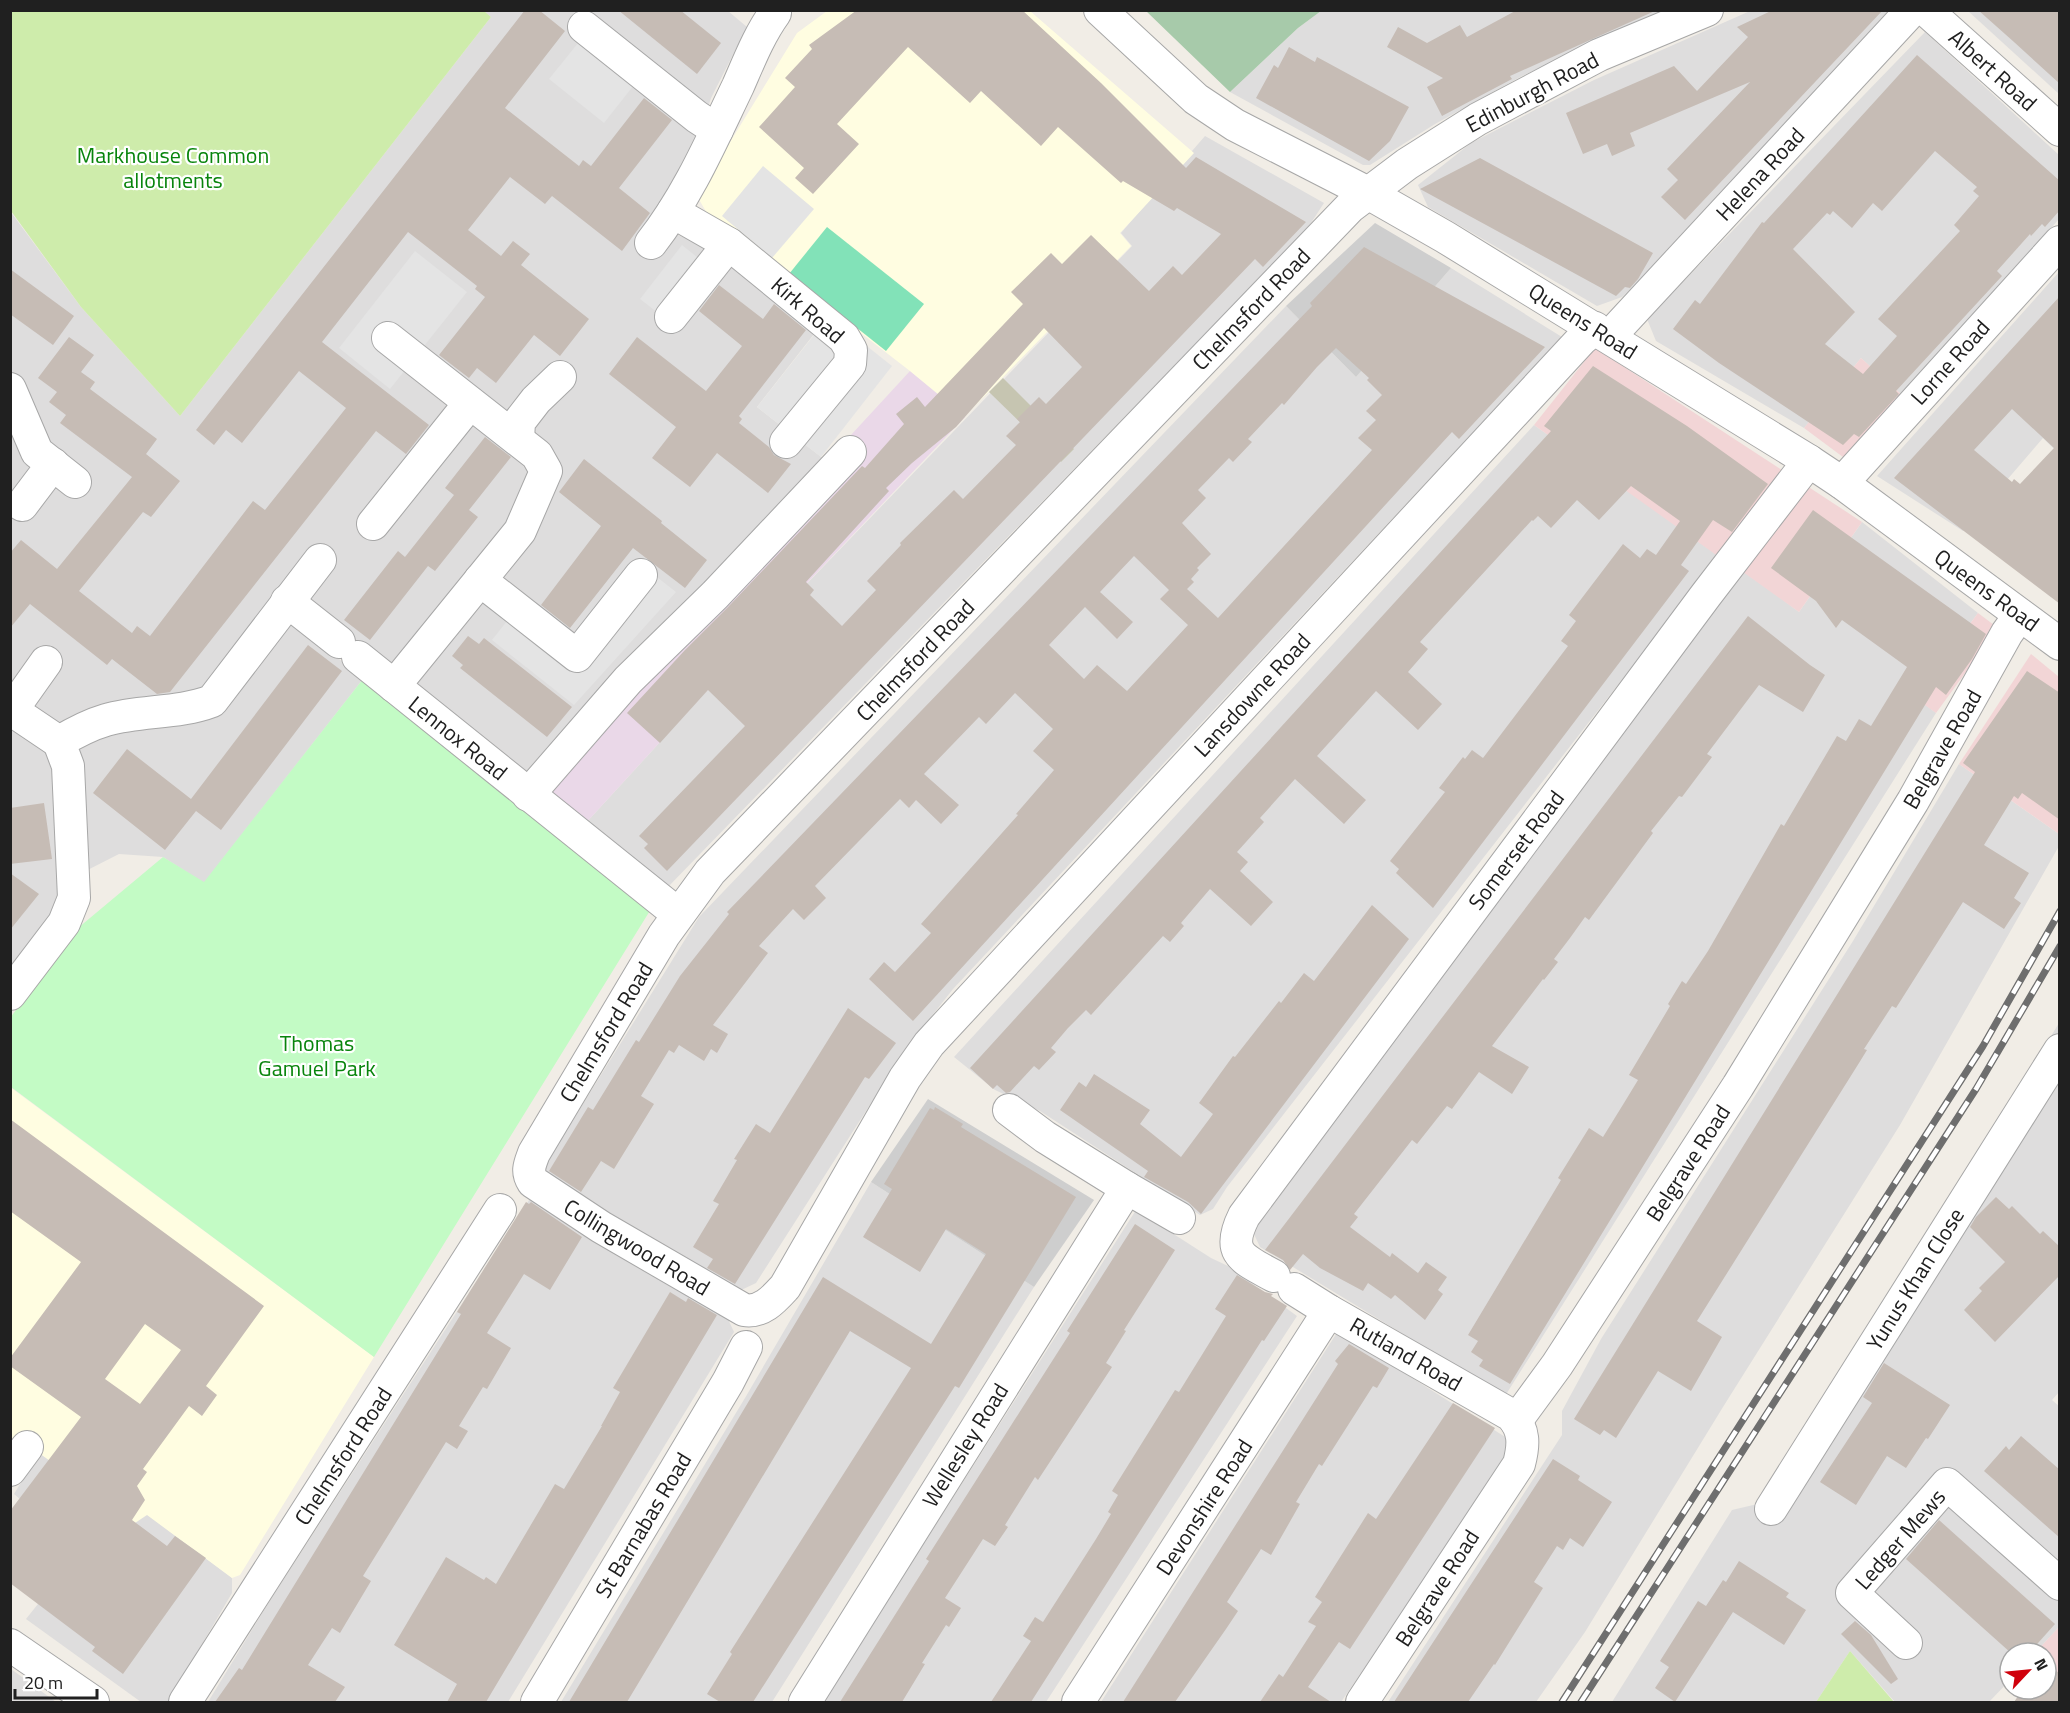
<svg xmlns="http://www.w3.org/2000/svg" width="2070" height="1713" font-family="'Titillium Web',sans-serif">
<style>
.residential{fill:#dedddd}
.commercial{fill:#f2d5d6}
.industrial{fill:#ead8e8}
.education{fill:#fffde1}
.religious{fill:#cecece}
.construction{fill:#c6c5b1}
.grass{fill:#ceecab}
.cemetery{fill:#a7caaa}
.park{fill:#c3fbc5}
.pitch{fill:#82e2b8}
.parking{fill:#e4e4e4}
.building{fill:#c6bcb5;fill-rule:evenodd}
.lines{fill:none;stroke-linecap:round;stroke-linejoin:round}
.minor-casing{stroke:#a7a7a7;stroke-width:34}
.minor{stroke:#fff;stroke-width:32}
.rail-casing{stroke:#6e6e6e;stroke-width:7}
.rail{stroke:#fff;stroke-width:4.5;stroke-dasharray:14;stroke-linecap:butt}
.labels{text-anchor:middle;dominant-baseline:central;stroke-width:4.5;stroke-linejoin:round;paint-order:stroke}
.street-label{font-size:22px;fill:#202020;stroke:#fff}
.park-label{font-size:22px;fill:#08840c;stroke:#fff}
</style>
<rect width="100%" height="100%" fill="#f1ede6"/>
<!-- residential -->
<g class="residential">
<polygon points="484,11 728,11 747,27 711,98 699,136 656,219 678,235 733,257 818,329 757,407 825,460 528,784 296,623 363,679 204,883 163,857 119,854 62,883 56,909 11,970 10,211 81,307 180,416 491,17"/>
<polygon points="1321,11 1663,11 1522,76 1435,124 1370,165 1363,165 1230,92 1298,28"/>
<polygon points="1750,11 1890,11 1645,276 1622,297 1597,306 1428,207 1418,185 1471,143 1594,80"/>
<polygon points="1968,11 2059,11 2059,94"/>
<polygon points="1925,32 2059,155 2059,219 1903,396 1861,358 1804,428 1656,341 1647,319"/>
<polygon points="1205,136 1324,203 1307,229 667,888 585,824 770,622 1132,246 1121,233"/>
<polygon points="1451,268 1562,337 953,989 905,1050 756,1283 737,1292 542,1174 542,1170 699,917 1286,306 1356,377"/>
<polygon points="2059,272 2059,454 2043,438 1963,531 1877,476"/>
<polygon points="1534,425 1719,555 1227,1187 1213,1209 1200,1215 1040,1111 995,1090 954,1057"/>
<polygon points="1862,522 1978,613 1915,697 1936,713 1505,1396 1260,1247 1253,1232 1744,571 1799,612"/>
<polygon points="1959,764 2059,834 2059,846 1900,1125 1723,1407 1585,1632 1536,1702 1388,1702 1562,1435 1562,1411 1601,1339 1853,941"/>
<polygon points="2059,1023 2060,1391 2052,1400 2060,1407 2059,1627 2035,1653 2010,1653 2010,1680 1989,1702 1895,1702 1850,1651 1816,1702 1612,1702 1732,1510 1766,1502"/>
<polygon points="871,1182 1034,1287 772,1702 561,1702 745,1398"/>
<polygon points="531,1197 727,1317 734,1332 508,1702 208,1702 269,1602"/>
<polygon points="1136,1210 1211,1258 1228,1266 1297,1316 1046,1702 823,1702"/>
<polygon points="1338,1331 1510,1440 1508,1460 1341,1702 1101,1702"/>
<polygon points="39,1453 147,1514 232,1578 232,1593 168,1702 141,1702 26,1619 38,1604 20,1499 14,1494"/>
<polygon points="11,1669 56,1702 11,1702"/>
</g>
<!-- commercial -->
<g class="commercial">
<polygon points="1595,348 1782,470 1719,557 1534,425"/>
<polygon points="1861,358 1903,396 1847,460 1804,428"/>
<polygon points="1807,486 1862,522 1799,612 1743,572"/>
<polygon points="1978,613 1998,628 1936,713 1915,698"/>
<polygon points="2031,654 2059,677 2059,834 1959,764"/>
<polygon points="2059,1627 2059,1693 2046,1683 2046,1653 2035,1653"/>
</g>
<!-- industrial -->
<polygon class="industrial" points="910,371 965,417 770,622 585,824 531,782"/>
<!-- education -->
<g class="education">
<polygon points="827,11 1030,11 1194,153 1120,233 1131,246 965,416 910,371 708,215 697,196 797,33"/>
<polygon points="10,1087 374,1357 240,1575 232,1578 147,1515 135,1523 39,1453 11,1446"/>
</g>
<!-- religious -->
<g class="religious">
<polygon points="1375,223 1451,268 1356,377 1286,306"/>
<polygon points="928,1099 1094,1200 1034,1287 871,1182"/>
</g>
<!-- construction -->
<polygon class="construction" points="1003,378 1074,449 1061,462 989,392"/>
<!-- grass -->
<g class="grass">
<polygon points="484,11 491,17 180,416 81,307 11,211 11,11"/>
<polygon points="1850,1651 1894,1702 1816,1702"/>
</g>
<!-- cemetery -->
<polygon class="cemetery" points="1146,11 1321,11 1298,28 1230,92"/>
<!-- park -->
<polygon class="park" points="363,679 651,909 374,1357 11,1087 10,1018 78,928 163,857 204,882"/>
<!-- pitch -->
<polygon class="pitch" points="827,227 924,304 886,351 789,274"/>
<!-- parking -->
<g class="parking">
<polygon points="595,22 649,66 604,123 549,79"/>
<polygon points="763,166 814,209 772,258 722,216"/>
<polygon points="682,245 718,274 676,327 640,299"/>
<polygon points="415,251 467,292 390,389 339,348"/>
<polygon points="829,316 892,366 821,457 757,407"/>
<polygon points="634,559 676,592 574,705 492,640 519,606 567,644"/>
</g>
<!-- building -->
<g class="building">
<polygon points="525,10 539,10 565,31 505,108 579,166 583,160 591,166 644,98 672,120 619,188 650,213 622,251 552,196 545,204 510,177 468,230 501,256 513,241 530,254 521,265 589,319 560,356 534,335 496,383 477,368 469,378 439,355 485,297 475,289 477,286 408,232 322,342 429,425 406,454 376,431 170,692 157,694 112,659 107,665 30,604 10,628 10,553 21,540 57,569 132,477 60,423 66,415 49,402 57,392 38,378 69,337 94,355 81,372 95,382 90,389 157,439 146,454 180,481 151,517 143,512 79,591 132,633 137,626 150,636 253,501 265,510 346,408 299,371 242,443 226,430 214,445 196,430"/>
<polygon points="618,10 680,10 721,43 697,74"/>
<path d="M857,10H1022L1101,83L1186,168L1196,157L1306,222L1263,267L1255,259L667,871L644,848L648,844L639,836L745,726L708,690L660,743L627,713L685,650L728,607L862,466L865,468L904,424L896,414L917,397L925,407L1023,304L1011,292L1051,253L1062,264L1091,235L1149,291L1173,266L1182,275L1221,234L1177,208L1174,211L1123,181L1121,183L1058,127L1041,146L981,91L970,103L908,47L837,124L859,144L813,194L795,178L804,168L759,127L795,87L785,78L812,49L809,45ZM1044,328L1082,367L1046,404L1039,397L1017,419L1020,422L1006,436L1016,445L963,499L954,490L900,543L901,545L867,581L876,590L842,626L810,595L814,590L806,582L889,491L886,488L912,463L956,427Z"/>
<polygon points="1517,10 1657,10 1510,76 1512,79 1442,116 1427,87 1443,78 1387,47 1398,27 1427,43 1460,25 1467,37"/>
<polygon points="1773,10 1883,10 1685,220 1661,197 1678,180 1667,169 1750,82 1630,133 1635,146 1612,156 1607,144 1583,154 1566,113 1674,66 1697,91 1748,37 1737,27"/>
<polygon points="1978,10 2060,10 2060,84 2014,42"/>
<polygon points="1289,47 1315,62 1317,57 1409,107 1390,141 1369,161 1256,98 1274,65 1278,68"/>
<path d="M1917,55L2060,181V210L2045,227L2042,224L2031,236L2030,234L1997,271L2002,276L1896,391L1899,394L1859,437L1854,434L1843,445L1719,363L1673,329L1695,300L1700,304L1762,222L1764,223ZM1935,151L1977,187L1973,191L1979,196L1954,225L1960,231L1878,319L1897,336L1863,374L1825,344L1855,312L1793,249L1827,213L1830,215L1833,211L1852,228L1873,203L1882,211Z"/>
<polygon points="1480,158 1653,253 1638,279 1630,288 1625,287 1616,296 1420,189"/>
<path d="M1364,247L1545,347L1459,439L1452,432L913,1021L869,979L884,962L895,972L931,933L921,924L1018,815L1016,814L1054,770L1033,751L1053,729L1015,693L986,724L979,717L924,774L959,805L941,824L916,800L909,808L900,799L815,886L826,898L804,920L793,909L759,946L768,953L713,1025L728,1034L717,1053L711,1049L704,1061L679,1045L674,1053L669,1050L641,1096L654,1104L614,1169L601,1161L581,1192L549,1171L588,1107L593,1110L636,1040L639,1042L680,976L729,914L727,912L1312,306L1310,303ZM1336,348L1369,378L1367,380L1382,395L1366,411L1376,420L1358,438L1372,450L1218,618L1187,589L1194,582L1191,579L1199,570L1197,568L1211,554L1182,523L1206,498L1198,490L1229,458L1233,462L1252,442L1248,439L1282,403L1284,405L1317,367ZM1134,556L1169,590L1160,599L1188,625L1127,691L1097,665L1084,679L1049,645L1085,607L1117,639L1133,622L1100,592Z"/>
<polygon points="10,269 74,316 53,345 10,314"/>
<polygon points="719,285 763,319 774,304 806,330 739,416 742,419 739,423 769,447 774,455 791,464 768,493 717,453 690,487 652,458 676,427 609,374 637,337 706,391 742,346 699,311"/>
<path d="M2060,296V604L1894,478ZM2012,409L2054,448L2020,484L2014,479L2012,482L1974,450Z"/>
<polygon points="1593,366 1687,426 1768,484 1732,532 1713,520 1681,565 1689,571 1433,908 1396,873 1399,869 1390,861 1445,792 1439,788 1463,757 1465,759 1472,750 1483,758 1568,646 1561,641 1576,621 1569,615 1623,544 1640,558 1647,549 1656,555 1680,521 1631,486 1599,520 1577,500 1551,528 1538,516 1533,521 1532,520 1420,642 1428,649 1408,672 1442,704 1418,730 1376,691 1317,756 1366,800 1344,824 1295,779 1260,818 1264,822 1237,852 1248,862 1240,871 1273,902 1251,926 1210,889 1181,923 1184,926 1170,942 1163,936 1091,1015 1086,1010 1068,1028 1051,1048 1056,1052 1039,1070 1034,1066 1010,1092 1006,1093 997,1085 993,1089 970,1068 1551,431 1544,426"/>
<polygon points="485,437 511,457 469,510 478,517 435,571 428,566 370,640 344,620 398,551 405,557 454,495 445,488"/>
<polygon points="584,459 662,521 661,523 707,560 685,588 633,548 570,628 541,605 601,526 559,492"/>
<polygon points="1813,510 1986,634 1972,659 1946,695 1936,687 1510,1384 1479,1366 1483,1360 1471,1352 1478,1341 1468,1335 1561,1180 1558,1178 1589,1128 1603,1137 1624,1103 1638,1080 1629,1075 1670,1006 1668,1004 1682,981 1686,984 1708,951 1781,824 1784,826 1837,736 1846,741 1859,719 1871,726 1907,667 1842,620 1836,628 1816,601 1771,568"/>
<polygon points="1748,616 1810,665 1825,675 1803,712 1759,685 1707,754 1712,757 1682,797 1679,796 1651,831 1653,833 1589,920 1585,917 1570,938 1554,959 1558,962 1544,980 1543,979 1492,1046 1529,1067 1512,1094 1479,1072 1452,1109 1447,1106 1417,1144 1412,1140 1354,1214 1358,1217 1350,1227 1390,1257 1392,1253 1418,1273 1426,1262 1447,1277 1438,1290 1443,1294 1425,1320 1395,1295 1391,1299 1368,1283 1363,1291 1320,1268 1303,1254 1290,1270 1283,1260 1265,1250"/>
<polygon points="468,636 479,644 484,638 572,707 547,737 460,668 463,665 452,656"/>
<polygon points="308,645 342,671 221,830 196,811 165,850 93,793 127,749 191,799"/>
<polygon points="2027,671 2060,693 2060,820 2022,793 2018,799 2014,796 1984,845 2029,873 2014,898 2021,903 2004,929 1963,902 1896,1008 1892,1006 1864,1049 1867,1050 1859,1063 1697,1321 1722,1337 1691,1391 1658,1371 1616,1438 1604,1430 1600,1435 1574,1419 1975,772 1963,763"/>
<polygon points="44,803 52,859 10,864 10,808"/>
<polygon points="10,873 39,894 10,930"/>
<polygon points="1372,905 1409,939 1201,1214 1188,1202 1144,1177 1148,1171 1060,1110 1079,1082 1086,1087 1094,1074 1150,1110 1140,1124 1181,1157 1213,1114 1199,1103 1233,1056 1235,1057 1279,1001 1281,1003 1304,973 1314,981"/>
<polygon points="848,1008 896,1043 869,1079 865,1077 735,1284 707,1268 713,1259 693,1247 719,1204 713,1201 737,1160 734,1159 756,1124 770,1133"/>
<polygon points="935,1107 963,1124 961,1127 1076,1197 959,1388 955,1386 753,1702 720,1702 707,1694 732,1654 730,1652 911,1368 850,1331 627,1702 569,1702 823,1277 931,1344 986,1254 946,1229 920,1272 863,1237 892,1189 884,1184 930,1108 934,1110"/>
<path d="M10,1119L264,1306L206,1386L217,1395L202,1416L189,1406L143,1469L147,1472L137,1486L145,1500L132,1520L167,1546L175,1536L206,1558L123,1674L92,1651L95,1647L10,1583V1511L81,1417L10,1366V1358L81,1262L10,1211ZM145,1324L181,1350L140,1404L105,1379Z"/>
<polygon points="1996,1197 2009,1209 2012,1206 2040,1234 2043,1231 2060,1247 2060,1275 1995,1342 1964,1310 1982,1291 1979,1288 2005,1262 1970,1227 1976,1217"/>
<polygon points="526,1202 529,1204 531,1202 582,1237 550,1290 524,1274 487,1333 511,1348 487,1389 483,1387 459,1426 468,1431 457,1449 446,1442 363,1576 371,1581 340,1633 332,1628 308,1665 345,1687 335,1702 215,1702 239,1668 242,1670 461,1314 457,1312"/>
<polygon points="1135,1224 1175,1250 1124,1330 1126,1331 1106,1363 1112,1367 1038,1480 1035,1477 1005,1525 1008,1527 995,1546 983,1539 945,1598 961,1608 949,1627 946,1625 922,1663 925,1664 902,1702 840,1702 929,1561 926,1559 1070,1333 1067,1331"/>
<polygon points="1237,1275 1265,1292 1273,1294 1271,1296 1287,1306 1264,1341 1262,1340 1031,1702 991,1702 1031,1641 1023,1636 1035,1617 1043,1622 1096,1539 1111,1514 1108,1512 1118,1495 1112,1491 1175,1390 1179,1392 1226,1316 1215,1309"/>
<polygon points="670,1292 686,1302 688,1298 717,1315 486,1702 447,1702 457,1684 394,1645 446,1557 484,1580 486,1577 496,1584 555,1484 564,1489 602,1426 601,1426 620,1392 613,1388"/>
<polygon points="1349,1344 1389,1368 1377,1388 1373,1386 1322,1466 1319,1464 1296,1502 1300,1504 1271,1555 1261,1549 1227,1602 1238,1611 1226,1629 1175,1702 1123,1702 1338,1364 1335,1361"/>
<polygon points="1884,1363 1950,1405 1928,1439 1926,1438 1906,1468 1887,1456 1856,1505 1820,1482 1872,1403 1863,1397"/>
<polygon points="1453,1403 1495,1428 1350,1649 1339,1642 1308,1687 1331,1702 1260,1702 1279,1674 1283,1677 1316,1626 1308,1622 1322,1602 1315,1597 1368,1513 1376,1519"/>
<polygon points="2021,1436 2060,1470 2060,1538 1984,1471 2006,1446 2009,1450"/>
<polygon points="1553,1459 1580,1476 1578,1480 1612,1502 1583,1547 1570,1538 1563,1550 1557,1546 1534,1582 1543,1588 1495,1665 1494,1664 1468,1702 1394,1702"/>
<polygon points="1939,1520 2055,1624 2029,1653 2011,1653 1906,1559"/>
<polygon points="1739,1561 1789,1593 1786,1597 1806,1610 1784,1645 1733,1612 1675,1702 1655,1688 1669,1667 1660,1661 1698,1601 1706,1606 1723,1580 1726,1582"/>
<polygon points="1855,1621 1871,1635 1898,1679 1891,1684 1841,1634"/>
<polygon points="2046,1662 2060,1674 2060,1702 2014,1702 2023,1689 2046,1689"/>
</g>
<g class="lines">
<!-- minor casing -->
<g class="minor-casing">
<g id="minor">
<polyline points="1100,10 1196,99 1235,125 1368,193 1445,237 1809,461 1842,483 2060,644"/>
<polyline points="1926,10 2060,130"/>
<polyline points="584,27 697,117 717,130"/>
<polyline points="673,212 729,244 844,338 851,350 850,364 786,442"/>
<path d="M651,243C688,196 712,140 738,86C749,61 759,35 775,13"/>
<polyline points="671,317 729,244"/>
<path d="M1595,328L1582,339L929,1044L905,1078L785,1287C774,1299 762,1313 744,1310L601,1227L533,1182C526,1171 530,1164 534,1153L664,935L710,872L1350,207L1407,164L1478,119L1599,55L1707,10"/>
<polyline points="1609,337 1912,10"/>
<polyline points="388,338 537,455 546,471 520,531 394,686"/>
<polyline points="10,389 37,452 75,482"/>
<polyline points="518,439 519,422 536,400 560,377"/>
<polyline points="1842,483 2060,242"/>
<polyline points="22,505 53,464"/>
<polyline points="373,524 470,403"/>
<polyline points="480,580 577,656 641,575"/>
<polyline points="287,601 339,642"/>
<polyline points="358,657 678,914"/>
<polyline points="10,709 59,742"/>
<polyline points="12,710 46,662"/>
<polyline points="528,795 628,680 715,595 850,452"/>
<path d="M10,994L64,923L74,898L68,766L59,742C74,733 89,725 106,720C141,710 178,714 212,701L320,560"/>
<polyline points="1009,1110 1045,1137 1127,1188 1179,1218"/>
<path d="M1274,1276C1243,1259 1225,1254 1244,1216L1706,595L1809,461"/>
<path d="M1294,1289L1329,1311L1511,1415C1525,1430 1524,1445 1519,1464L1362,1702"/>
<polyline points="1516,1421 1557,1365 1738,1086 1913,801 2007,633 2020,615"/>
<polyline points="10,1470 27,1447"/>
<polyline points="1771,1509 2060,1050"/>
<polyline points="1906,1643 1852,1593 1947,1484 2060,1584"/>
<polyline points="10,1645 93,1702"/>
<polyline points="185,1702 500,1210"/>
<polyline points="537,1702 728,1382 746,1347"/>
<polyline points="805,1702 1127,1188"/>
<polyline points="1078,1702 1329,1311"/>
</g>
</g>
<!-- minor -->
<use href="#minor" class="minor"/>
<!-- rail casing -->
<g class="rail-casing">
<g id="rail">
<polyline points="1562,1702 1983,1046 2060,911"/>
<polyline points="1581,1702 1976,1089 2060,946"/>
</g>
</g>
<!-- rail -->
<use href="#rail" class="rail"/>
</g>
<g class="labels">
<!-- street labels -->
<g class="street-label">
<text transform="translate(1993 70) rotate(42)">Albert Road</text>
<text transform="translate(1532 92) rotate(-28)">Edinburgh Road</text>
<text transform="translate(1760 174) rotate(-47)">Helena Road</text>
<text transform="translate(1251 309) rotate(-46)">Chelmsford Road</text>
<text transform="translate(808 310) rotate(41)">Kirk Road</text>
<text transform="translate(1583 321) rotate(32)">Queens Road</text>
<text transform="translate(1950 362) rotate(-48)">Lorne Road</text>
<text transform="translate(1987 590) rotate(36)">Queens Road</text>
<text transform="translate(915 660) rotate(-46)">Chelmsford Road</text>
<text transform="translate(1252 695) rotate(-47)">Lansdowne Road</text>
<text transform="translate(458 738) rotate(39)">Lennox Road</text>
<text transform="translate(1942 749) rotate(-60)">Belgrave Road</text>
<text transform="translate(1516 850) rotate(-53)">Somerset Road</text>
<text transform="translate(606 1032) rotate(-59)">Chelmsford Road</text>
<text transform="translate(1688 1163) rotate(-57)">Belgrave Road</text>
<text transform="translate(637 1247) rotate(31)">Collingwood Road</text>
<text transform="translate(1915 1279) rotate(-58)">Yunus Khan Close</text>
<text transform="translate(1406 1354) rotate(30)">Rutland Road</text>
<text transform="translate(965 1445) rotate(-58)">Wellesley Road</text>
<text transform="translate(343 1456) rotate(-57)">Chelmsford Road</text>
<text transform="translate(1204 1507) rotate(-57)">Devonshire Road</text>
<text transform="translate(643 1525) rotate(-59)">St Barnabas Road</text>
<text transform="translate(1900 1539) rotate(-49)">Ledger Mews</text>
<text transform="translate(1437 1588) rotate(-57)">Belgrave Road</text>
</g>
<!-- park labels -->
<g class="park-label">
<text x="173" y="155">Markhouse Common<tspan x="173" dy="25">allotments</tspan></text>
<text x="317" y="1043">Thomas<tspan x="317" dy="25">Gamuel Park</tspan></text>
</g>
</g>
<!-- border -->
<rect width="2070" height="1713" fill="none" stroke="#202020" stroke-width="24"/>
<!-- north arrow -->
<g transform="translate(2028 1671) rotate(64)"><circle r="28" fill="#ffffff" stroke="#a6a6a6" stroke-width="1.5"/>
<path d="M0-4.5L10 22L0 15L-10 22Z" fill="#d0000b"/>
<text y="-9" font-size="16" font-weight="bold" text-anchor="middle" fill="#202020">N</text>
</g>
<!-- scale -->
<path d="M15 1689v9h82v-9" fill="none" stroke="#202020" stroke-width="3"/>
<text x="24" y="1689" font-size="18" fill="#202020" stroke="#ffffff" stroke-width="4.5" paint-order="stroke">20 m</text>
</svg>
